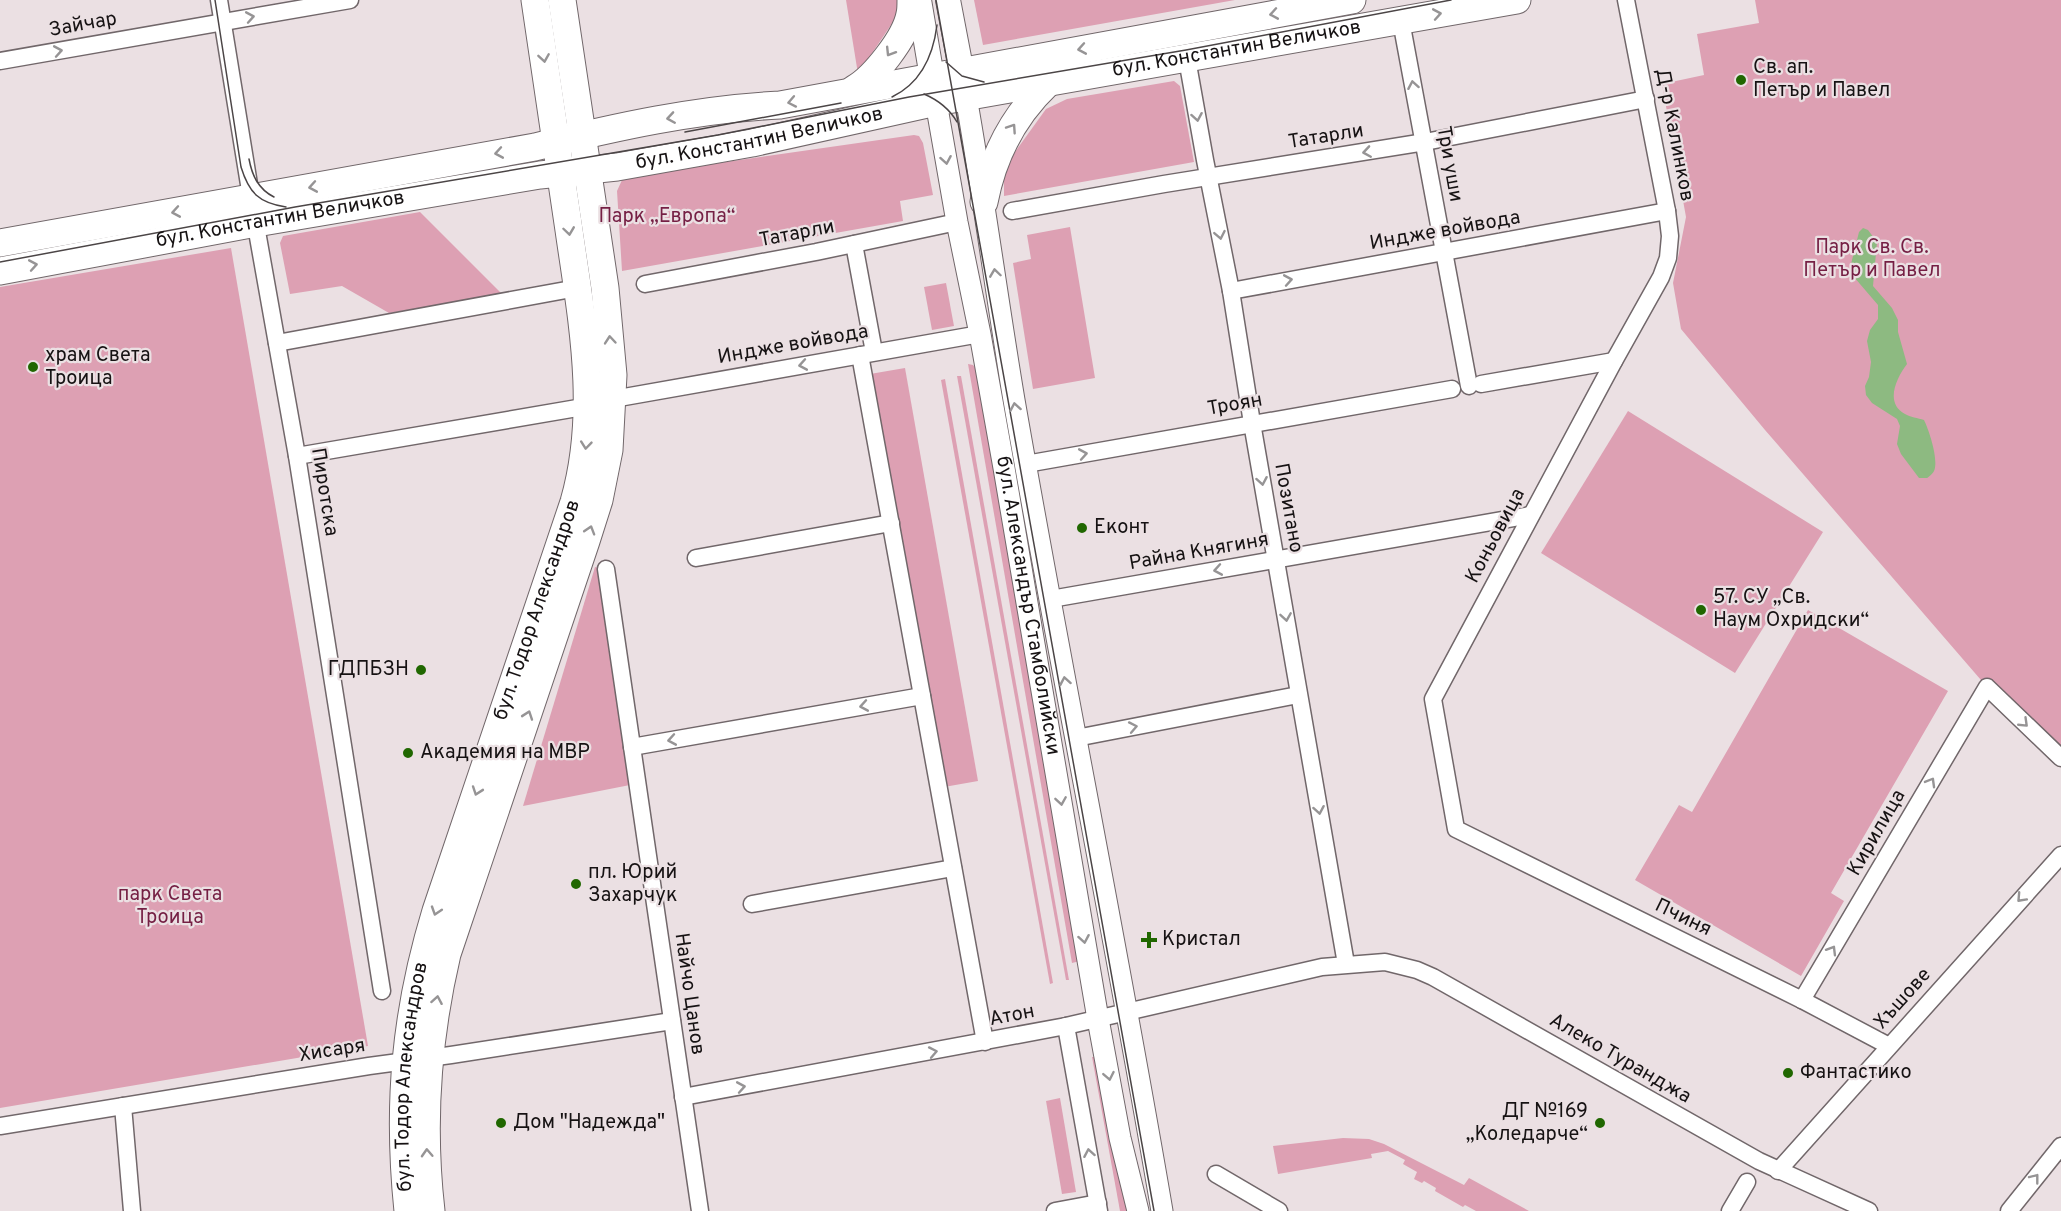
<svg xmlns="http://www.w3.org/2000/svg" width="2061" height="1211" font-family="Overpass,sans-serif">
<style>
.green{fill:#dda0b3}
.water{fill:#8dba81}
.lines{fill:none;stroke-linecap:round;stroke-linejoin:round}
.minor-casing{stroke:#71676a;stroke-width:19}
.tertiary-casing{stroke:#71676a;stroke-width:23}
.secondary-casing{stroke:#71676a;stroke-width:26}
.primary-casing{stroke:#71676a;stroke-width:29}
.minor{stroke:#fff;stroke-width:16}
.tertiary{stroke:#fff;stroke-width:21}
.secondary{stroke:#fff;stroke-width:24}
.primary{stroke:#fff;stroke-width:27}
.tram{stroke:#4b4546;stroke-width:1.5}
.oneway{stroke:#969495}
.poi-dot{fill:#206700;stroke:#ebe0e3;stroke-width:2}
.labels{text-anchor:middle;dominant-baseline:central;stroke-width:4.5;stroke-linejoin:round;paint-order:stroke}
.street-label{font-size:20px;fill:#161213;stroke:#ebe0e3}
.poi-label{font-size:20px;fill:#161213;stroke:#ebe0e3;text-anchor:start}
.park-label{font-size:20px;fill:#751f44;stroke:#ebe0e3}
</style>
<rect width="100%" height="100%" fill="#ebe0e3"/>
<!-- green -->
<g class="green">
<polygon points="846,0 897,0 897,16 858,74"/>
<polygon points="974,0 1235,0 983,45"/>
<polygon points="1755,0 2061,0 2061,750 1987,687 1765,430 1681,329 1673,283 1686,217 1662,84 1704,75 1697,34 1759,23"/>
<polygon points="1174,81 1180,86 1194,162 1004,196 1004,178 1012,156 1046,109 1067,99"/>
<polygon points="914,135 919,136 923,143 933,195 900,201 903,221 622,271 617,191 622,180 627,176"/>
<polygon points="420,212 502,294 389,313 342,286 290,294 280,243 283,236"/>
<polygon points="1070,227 1095,378 1033,389 1013,263 1031,259 1027,235"/>
<polygon points="231,248 368,1046 0,1108 0,287"/>
<polygon points="946,283 954,326 932,330 924,287"/>
<polygon points="968,364 973,365 978,371 1080,961 1072,963"/>
<polygon points="905,368 978,781 944,787 870,374"/>
<polygon points="957,376 961,376 1069,980 1066,980"/>
<polygon points="945,379 1053,983 1050,984 941,380"/>
<polygon points="1628,411 1823,532 1735,673 1541,553"/>
<polygon points="595,567 602,569 630,785 523,806"/>
<polygon points="1808,610 1948,691 1831,893 1844,901 1801,976 1635,880 1679,805 1692,812"/>
<polygon points="1092,1057 1098,1057 1132,1211 1120,1211"/>
<polygon points="1060,1098 1076,1192 1062,1194 1046,1101"/>
<polygon points="1343,1138 1369,1139 1384,1144 1464,1185 1469,1178 1529,1211 1476,1211 1465,1205 1463,1207 1435,1191 1436,1188 1424,1181 1422,1183 1414,1179 1417,1172 1403,1164 1405,1160 1388,1151 1371,1154 1372,1158 1278,1174 1273,1146"/>
</g>
<!-- water -->
<path class="water" d="M1863,228L1868,230L1877,242L1873,286L1892,308L1898,320V332L1907,364C1897,377 1884,403 1905,414C1910,417 1918,418 1924,420C1929,430 1939,460 1934,471C1934,472 1928,478 1927,478H1919L1901,454L1897,444L1900,426L1897,419L1872,403L1866,395L1865,386L1869,377L1871,362L1867,341L1870,330L1878,319V305L1854,277L1851,264L1859,232Z"/>
<g class="lines">
<!-- minor casing -->
<g class="minor-casing">
<g id="minor">
<polyline points="219,0 253,209 297,456 382,991"/>
<polyline points="1626,0 1667,211 1670,236 1668,258 1661,277 1614,361 1433,699 1456,829 1802,1000 1889,1046"/>
<polyline points="1401,21 1469,386"/>
<polyline points="1187,59 1205,160 1231,291 1252,423 1346,964"/>
<polyline points="0,61 350,0"/>
<polyline points="1012,211 1164,184 1425,142 1646,99"/>
<polyline points="854,244 874,352"/>
<polyline points="645,284 816,252 957,222"/>
<polyline points="1231,291 1667,211"/>
<polyline points="277,343 577,288"/>
<polyline points="860,355 985,1042"/>
<polyline points="1481,384 1614,361"/>
<polyline points="613,399 980,334"/>
<polyline points="297,456 589,406"/>
<polyline points="1026,464 1452,389"/>
<polyline points="696,558 891,523"/>
<polyline points="606,569 700,1211"/>
<polyline points="1051,599 1531,515"/>
<polyline points="1076,738 1298,695"/>
<polyline points="632,747 922,696"/>
<polyline points="752,904 953,868"/>
<polyline points="1802,1000 1987,687 2061,758"/>
<polyline points="1066,1026 1099,1211"/>
<polyline points="683,1097 1066,1026 1322,967 1385,962 1417,970 1433,977 1759,1161 1869,1211"/>
<polyline points="123,1106 132,1211"/>
<polyline points="0,1126 369,1066 451,1055 672,1021"/>
<polyline points="1778,1171 2061,855"/>
<polyline points="1216,1174 1279,1211"/>
<polyline points="1055,1211 1098,1203"/>
<polyline points="1730,1211 1747,1182"/>
<polyline points="2009,1211 2061,1146"/>
</g>
</g>
<!-- tertiary casing -->
<g class="tertiary-casing">
<g id="tertiary">
<path d="M966,97C984,198 997,299 1014,400C1061,671 1116,940 1162,1211"/>
<path id="s1" d="M936,102L957,222L980,334L1004,468L1098,1019L1120,1138L1138,1211"/>
</g>
</g>
<!-- secondary casing -->
<g class="secondary-casing">
<g id="secondary">
<polyline points="919,0 935,95"/>
<polyline points="948,0 965,89"/>
</g>
</g>
<!-- primary casing -->
<g class="primary-casing">
<g id="primary">
<path d="M854,89C874,78 906,37 910,14C911,10 911,5 911,0"/>
<path d="M984,202C993,155 1013,116 1048,83"/>
<path d="M0,243L535,147C615,127 697,109 780,105L1352,0"/>
<path id="s2" d="M0,271L256,223L540,175L617,167L752,143L936,102L1517,0"/>
<path id="s3" d="M408,1211C397,1105 405,1013 436,911L574,502C600,411 582,321 569,230C558,154 547,77 535,0"/>
<path d="M431,1211C421,1124 427,1039 447,954L586,541L599,500L609,450L613,375L605,288L562,0"/>
</g>
</g>
<!-- minor -->
<use href="#minor" class="minor"/>
<!-- tertiary -->
<use href="#tertiary" class="tertiary"/>
<!-- secondary -->
<use href="#secondary" class="secondary"/>
<!-- primary -->
<use href="#primary" class="primary"/>
<!-- tram -->
<g class="tram">
<path d="M215,0L241,167C249,193 259,203 286,207"/>
<polyline points="936,0 1154,1211"/>
<polyline points="946,62 962,76 984,82"/>
<path d="M924,94C938,100 949,108 957,122"/>
<path d="M892,97C921,83 933,57 937,25"/>
<polyline points="685,132 841,103"/>
<path d="M249,159C252,175 258,189 274,197"/>
<polyline points="0,262 295,207 718,135 909,97 1186,50 1451,0"/>
</g>
</g>
<!-- one-way arrows -->
<defs><path id="oneway-chevron" d="M-2-3.5L2.5 0L-2 3.5" fill="none" stroke-width="1.6" stroke-linecap="round" stroke-linejoin="round" transform="scale(1.5)"/></defs>
<g class="oneway">
<use href="#oneway-chevron" transform="translate(1274 14) rotate(170)"/>
<use href="#oneway-chevron" transform="translate(1437 14) rotate(-10)"/>
<use href="#oneway-chevron" transform="translate(250 17) rotate(-10)"/>
<use href="#oneway-chevron" transform="translate(1082 49) rotate(170)"/>
<use href="#oneway-chevron" transform="translate(58 51) rotate(-10)"/>
<use href="#oneway-chevron" transform="translate(890 52) rotate(122)"/>
<use href="#oneway-chevron" transform="translate(544 58) rotate(81)"/>
<use href="#oneway-chevron" transform="translate(1413 85) rotate(-100)"/>
<use href="#oneway-chevron" transform="translate(792 102) rotate(169)"/>
<use href="#oneway-chevron" transform="translate(1197 117) rotate(80)"/>
<use href="#oneway-chevron" transform="translate(671 118) rotate(171)"/>
<use href="#oneway-chevron" transform="translate(1012 128) rotate(-56)"/>
<use href="#oneway-chevron" transform="translate(1367 152) rotate(171)"/>
<use href="#oneway-chevron" transform="translate(499 153) rotate(170)"/>
<use href="#oneway-chevron" transform="translate(946 160) rotate(80)"/>
<use href="#oneway-chevron" transform="translate(313 187) rotate(170)"/>
<use href="#oneway-chevron" transform="translate(176 212) rotate(170)"/>
<use href="#oneway-chevron" transform="translate(569 231) rotate(82)"/>
<use href="#oneway-chevron" transform="translate(1220 235) rotate(79)"/>
<use href="#oneway-chevron" transform="translate(33 265) rotate(-10)"/>
<use href="#oneway-chevron" transform="translate(995 273) rotate(-98)"/>
<use href="#oneway-chevron" transform="translate(1288 280) rotate(-10)"/>
<use href="#oneway-chevron" transform="translate(610 340) rotate(-95)"/>
<use href="#oneway-chevron" transform="translate(803 365) rotate(170)"/>
<use href="#oneway-chevron" transform="translate(1015 407) rotate(-100)"/>
<use href="#oneway-chevron" transform="translate(586 445) rotate(96)"/>
<use href="#oneway-chevron" transform="translate(1083 454) rotate(-10)"/>
<use href="#oneway-chevron" transform="translate(1262 481) rotate(80)"/>
<use href="#oneway-chevron" transform="translate(590 530) rotate(-73)"/>
<use href="#oneway-chevron" transform="translate(1218 570) rotate(170)"/>
<use href="#oneway-chevron" transform="translate(1286 617) rotate(81)"/>
<use href="#oneway-chevron" transform="translate(1065 681) rotate(-100)"/>
<use href="#oneway-chevron" transform="translate(864 706) rotate(170)"/>
<use href="#oneway-chevron" transform="translate(528 715) rotate(-71)"/>
<use href="#oneway-chevron" transform="translate(2024 723) rotate(44)"/>
<use href="#oneway-chevron" transform="translate(1133 727) rotate(-11)"/>
<use href="#oneway-chevron" transform="translate(672 740) rotate(170)"/>
<use href="#oneway-chevron" transform="translate(1931 782) rotate(-60)"/>
<use href="#oneway-chevron" transform="translate(477 791) rotate(109)"/>
<use href="#oneway-chevron" transform="translate(1061 801) rotate(81)"/>
<use href="#oneway-chevron" transform="translate(1319 810) rotate(80)"/>
<use href="#oneway-chevron" transform="translate(2021 898) rotate(133)"/>
<use href="#oneway-chevron" transform="translate(436 911) rotate(108)"/>
<use href="#oneway-chevron" transform="translate(1084 939) rotate(80)"/>
<use href="#oneway-chevron" transform="translate(1832 950) rotate(-59)"/>
<use href="#oneway-chevron" transform="translate(437 1000) rotate(-80)"/>
<use href="#oneway-chevron" transform="translate(933 1052) rotate(-11)"/>
<use href="#oneway-chevron" transform="translate(1109 1076) rotate(79)"/>
<use href="#oneway-chevron" transform="translate(741 1087) rotate(-10)"/>
<use href="#oneway-chevron" transform="translate(427 1153) rotate(-93)"/>
<use href="#oneway-chevron" transform="translate(1089 1153) rotate(-100)"/>
<use href="#oneway-chevron" transform="translate(2035 1178) rotate(-52)"/>
</g>
<!-- markers -->
<g class="poi-dot">
<circle cx="1741" cy="80" r="6"/>
<circle cx="33" cy="367" r="6"/>
<circle cx="1082" cy="528" r="6"/>
<circle cx="1701" cy="610" r="6"/>
<circle cx="421" cy="670" r="6"/>
<circle cx="408" cy="753" r="6"/>
<circle cx="576" cy="884" r="6"/>
<path d="M1146 931h6v6h6v6h-6v6h-6v-6h-6v-6h6z"/>
<circle cx="1788" cy="1073" r="6"/>
<circle cx="501" cy="1123" r="6"/>
<circle cx="1600" cy="1123" r="6"/>
</g>
<g class="labels">
<!-- street labels -->
<g class="street-label">
<text transform="translate(83 25) rotate(-10)">Зайчар</text>
<text stroke="none"><textPath href="#s2" startOffset="1257">бул. Константин Величков</textPath></text>
<text transform="translate(1674 135) rotate(79)">Д-р Калинков</text>
<text transform="translate(1326 137) rotate(-9)">Татарли</text>
<text stroke="none"><textPath href="#s2" startOffset="771">бул. Константин Величков</textPath></text>
<text transform="translate(1449 164) rotate(80)">Три уши</text>
<text stroke="none"><textPath href="#s2" startOffset="285">бул. Константин Величков</textPath></text>
<text transform="translate(1445 231) rotate(-10)">Индже войвода</text>
<text transform="translate(797 234) rotate(-11)">Татарли</text>
<text transform="translate(793 345) rotate(-10)">Индже войвода</text>
<text transform="translate(1235 405) rotate(-10)">Троян</text>
<text transform="translate(324 492) rotate(81)">Пиротска</text>
<text transform="translate(1288 508) rotate(80)">Позитано</text>
<text transform="translate(1496 536) rotate(-62)">Коньовица</text>
<text transform="translate(1199 552) rotate(-10)">Райна Княгиня</text>
<text stroke="none"><textPath href="#s1" startOffset="512">бул. Александър Стамболийски</textPath></text>
<text stroke="none"><textPath href="#s3" startOffset="621">бул. Тодор Александров</textPath></text>
<text transform="translate(1877 833) rotate(-60)">Кирилица</text>
<text transform="translate(1683 918) rotate(26)">Пчиня</text>
<text transform="translate(689 994) rotate(82)">Найчо Цанов</text>
<text transform="translate(1903 999) rotate(-48)">Хъшове</text>
<text transform="translate(1012 1016) rotate(-11)">Атон</text>
<text transform="translate(332 1051) rotate(-9)">Хисаря</text>
<text transform="translate(1620 1059) rotate(30)">Алеко Туранджа</text>
<text stroke="none"><textPath href="#s3" startOffset="135">бул. Тодор Александров</textPath></text>
</g>
<!-- poi labels -->
<g class="poi-label">
<text x="1753" y="68">Св. ап.<tspan x="1753" dy="23">Петър и Павел</tspan></text>
<text x="45" y="356">храм Света<tspan x="45" dy="23">Троица</tspan></text>
<text x="1094" y="528">Еконт</text>
<text x="1713" y="598">57. СУ „Св.<tspan x="1713" dy="23">Наум Охридски“</tspan></text>
<text x="409" y="670" text-anchor="end">ГДПБЗН</text>
<text x="420" y="753">Академия на МВР</text>
<text x="588" y="873">пл. Юрий<tspan x="588" dy="23">Захарчук</tspan></text>
<text x="1162" y="940">Кристал</text>
<text x="1800" y="1073">Фантастико</text>
<text x="1588" y="1112" text-anchor="end">ДГ №169<tspan x="1588" dy="23">„Коледарче“</tspan></text>
<text x="513" y="1123">Дом "Надежда"</text>
</g>
<!-- park labels -->
<g class="park-label">
<text x="667" y="217">Парк „Европа“</text>
<text x="1872" y="248">Парк Св. Св.<tspan x="1872" dy="23">Петър и Павел</tspan></text>
<text x="170" y="895">парк Света<tspan x="170" dy="23">Троица</tspan></text>
</g>
</g>
</svg>
